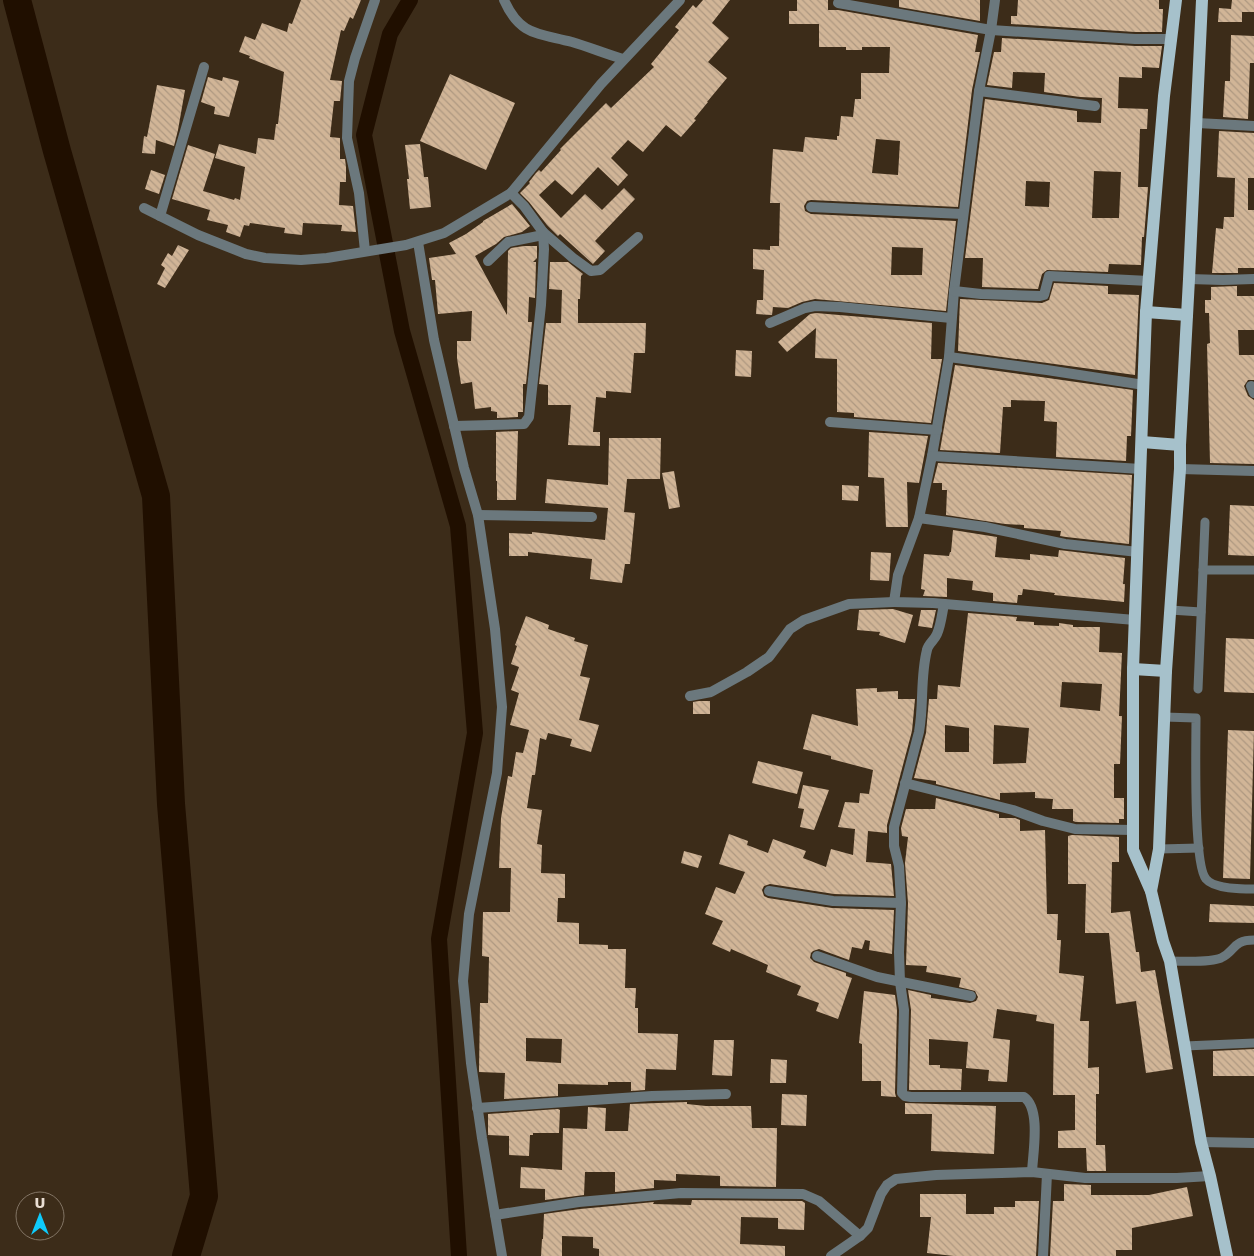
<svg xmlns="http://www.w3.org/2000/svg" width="1254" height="1256" font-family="'DejaVu Sans',sans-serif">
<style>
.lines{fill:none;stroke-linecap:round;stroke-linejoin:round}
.canal{stroke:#200f00;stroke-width:16}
.river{stroke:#200f00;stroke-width:28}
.building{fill:url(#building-back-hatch);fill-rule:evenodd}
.lane{stroke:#6b787d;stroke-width:9}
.street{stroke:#6b787d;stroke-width:10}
.primary{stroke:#a6c1cb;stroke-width:12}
</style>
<defs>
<pattern id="building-back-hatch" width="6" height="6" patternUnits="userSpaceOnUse" patternTransform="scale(1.25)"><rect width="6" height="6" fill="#d1b597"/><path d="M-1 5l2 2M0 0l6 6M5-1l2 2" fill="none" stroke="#ae9881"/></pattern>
</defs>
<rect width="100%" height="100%" fill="#3c2c19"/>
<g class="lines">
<!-- canal -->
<polyline class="canal" points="410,0 390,34 364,135 402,331 458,526 475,733 439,939 459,1256"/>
<!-- river -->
<polyline class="river" points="17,0 57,151 156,496 171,804 204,1196 186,1256"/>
</g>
<!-- building -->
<g class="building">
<polygon points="301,0 361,0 353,19 350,17 344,31 341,30 330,80 342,81 340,101 334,101 330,137 340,138 340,159 345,159 346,167 346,182 340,182 339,205 353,206 356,232 341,231 342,225 303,223 302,235 284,233 285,228 250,223 249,226 244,225 240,237 226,232 228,225 207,220 210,210 172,199 188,145 215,154 203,191 234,200 235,198 240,200 245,167 215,158 219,144 256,154 258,138 274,140 276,124 278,124 284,72 249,58 250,56 239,52 245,36 255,40 262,23 287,32 289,23 292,24"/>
<polygon points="703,0 730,0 712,23 729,38 708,62 727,78 707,102 708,102 694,119 696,120 681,137 666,125 643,152 628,140 611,158 628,175 618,186 598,167 572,195 555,180 539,195 561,218 585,194 602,210 624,188 635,199 595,241 605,251 593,264 560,234 558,236 547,225 529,202 520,193 530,183 529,182 536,173 539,170 541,172 561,150 560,149 606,103 611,108 654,67 651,64 679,30 675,27 693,5 696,8"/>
<path d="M797,0H828V10H838L978,35L975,52H980L972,90L958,207L811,200L807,201L804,206L805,211L811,214L956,221L946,311L815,299L802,302L788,308L773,307L772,315L756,314L757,300H763L764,270L753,269V249L770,250V246H779L780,203H770L773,149L803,152L805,137L837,140V136H839L841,116L853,117L855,99H861V73H889L890,47H862V50H846V47H819V24H789V11H797ZM876,139L900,141L898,175L872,173ZM892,247L923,248L922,275H891Z"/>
<polygon points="899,0 980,0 980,21 899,7"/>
<polygon points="1018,0 1159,0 1159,9 1163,9 1162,32 1135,32 1011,24 1011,16 1017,16"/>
<polygon points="1232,0 1254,0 1254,12 1242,12 1242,22 1218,22 1219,8 1231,9"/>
<polygon points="1231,35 1254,36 1254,63 1250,63 1248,119 1223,117 1225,81 1230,81"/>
<path d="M1002,38L1135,46H1162L1159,68L1142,67V78L1119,77L1118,108L1148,109L1147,129H1140L1138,187H1148L1144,237H1142L1141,265L1109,264L1108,272L1047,270L1042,274L1038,289L982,287L983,258H965L985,99L1077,111V122L1101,123L1102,98L1080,97L1044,92L1045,73L1013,72L1012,88L987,85L994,52H1001ZM1094,171L1121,172L1119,218H1092ZM1026,181L1050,182L1049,207L1025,206Z"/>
<polygon points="450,74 515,103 486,170 420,141"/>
<polygon points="208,77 222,81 223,77 239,81 229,117 214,114 215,107 201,102"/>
<polygon points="157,85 185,90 178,130 174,146 156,140 155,154 142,153 144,136 147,137"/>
<polygon points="1219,131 1254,133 1254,178 1248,178 1248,210 1254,210 1254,268 1238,268 1238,273 1212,273 1216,228 1223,229 1224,217 1234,217 1235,178 1217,177"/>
<polygon points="420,144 424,177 428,177 431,207 410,209 407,179 409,179 405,145"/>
<polygon points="151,170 165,175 159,194 145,189"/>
<polygon points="512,204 530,226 522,232 504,237 496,244 475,256 507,315 508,251 511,248 524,246 537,246 537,258 533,262 536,262 535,298 529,297 528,322 532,322 526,384 523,384 523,412 518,412 518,417 497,418 497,412 491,411 491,407 475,409 472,382 461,384 457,358 457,341 471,341 472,311 438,314 435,280 432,280 429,258 456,254 449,243 466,234 483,222 483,221"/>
<polygon points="178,245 189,250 165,288 157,284 165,268 161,265 168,253 172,256"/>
<polygon points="550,262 568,262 583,274 581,276 580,299 578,299 578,323 646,323 645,353 634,353 631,393 606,391 606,398 596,397 593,432 600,432 600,446 568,445 571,405 548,405 548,385 539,384 546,323 561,323 562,290 549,289"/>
<polygon points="1054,283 1108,286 1108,294 1139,295 1135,375 958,351 960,299 1042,303 1049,300"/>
<polygon points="1237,286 1237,296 1254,296 1254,330 1238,330 1239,355 1254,355 1254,380 1248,380 1244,386 1248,396 1254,400 1254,464 1210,463 1207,344 1210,343 1209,313 1205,313 1205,300 1211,300 1211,287"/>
<polygon points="816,313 932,323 931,359 942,359 931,423 854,417 854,413 837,412 837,359 815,358 816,328 787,352 778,342 810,314"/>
<polygon points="736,350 752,351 751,377 735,376"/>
<polygon points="955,365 1133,390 1131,436 1127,436 1126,461 1056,457 1057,422 1044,421 1045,401 1011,400 1011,407 1003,407 1000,453 940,450"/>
<polygon points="518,431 516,500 497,500 497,481 496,481 496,432"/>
<polygon points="869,432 928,436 919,483 907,482 908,527 886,527 884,478 868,477"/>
<polygon points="609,438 661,438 660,479 627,479 624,512 635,513 630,564 625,564 622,583 590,579 592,559 528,552 528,556 509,556 509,533 532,534 532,532 605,540 608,508 545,503 547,479 608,485"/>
<polygon points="938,463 1132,475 1129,544 1066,537 1060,536 1061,531 1024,528 1024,525 1005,524 946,515 947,490 942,490 942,483 933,483"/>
<polygon points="674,471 680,507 669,509 662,473"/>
<polygon points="842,485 859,486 858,501 842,500"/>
<polygon points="1230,505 1254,506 1254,556 1228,555"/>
<polygon points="953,530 997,537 995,557 1030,560 1030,554 1058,557 1059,550 1125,558 1123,584 1125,584 1124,602 1054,595 1055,593 1023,589 1022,595 1018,595 1017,603 993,601 993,593 972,590 973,581 947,578 947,597 923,596 925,590 921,589 924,554 949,556 950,552 951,552"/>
<polygon points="871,552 891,553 889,581 870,580"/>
<polygon points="893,609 913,615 905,643 879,635 880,632 857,630 859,610"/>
<polygon points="921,610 936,610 932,628 918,626"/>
<path d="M968,613L1017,617L1016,621L1034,622V625L1059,626V623L1073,625V627H1100L1099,652L1122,653L1119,716H1122L1120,764H1114V798H1124V819H1119V823L1076,822L1073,821V809H1052L1053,799L1035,798V792L1000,793V800L936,784V781L914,778L926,733L929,699H937L938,685L960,687ZM1062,682L1102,684L1100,711L1060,707ZM945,725L969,728V752H945ZM994,725L1029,728L1026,763L993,764Z"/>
<path d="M526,616L549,625L548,629L575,638L574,641L588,645L580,676L590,678L579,720L599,725L591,752L570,746L572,739L548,733L546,740L540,738L535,775H532L527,808L542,810L537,844L542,845L541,873L565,874V898H558L557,922L579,923V944L608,945V949H626L625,988H636L635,1008H638V1033L678,1034L676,1070L646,1069L645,1090L631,1091V1082H608V1085L558,1084V1096L504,1099L505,1073L479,1072L480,1003H488L489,957L482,956L483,912H510L511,868H499L501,818L508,776L512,777L516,752L523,753L529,730L510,725L519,693L511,690L519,667L511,664L517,646L515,645ZM526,1038L562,1039L561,1063L526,1061Z"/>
<polygon points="1226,638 1254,639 1254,693 1224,692"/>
<polygon points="877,688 877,692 898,691 898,699 915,699 912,731 887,825 887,833 868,831 866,862 891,864 894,896 834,894 770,884 764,886 762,890 764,896 768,898 832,908 894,910 892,954 869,950 870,941 865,940 862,949 852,947 849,960 819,949 813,951 811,953 810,958 814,962 846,973 846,976 852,978 838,1019 816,1011 819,1003 797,995 801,986 766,972 768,965 731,949 730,952 712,944 723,921 705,914 716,887 735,894 745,872 719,864 729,834 748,841 747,845 768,853 773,839 806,851 803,858 826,867 831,849 853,855 855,829 838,827 845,802 859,803 860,793 869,794 873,770 831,759 831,756 803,749 812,714 858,726 856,689"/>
<polygon points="699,701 710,701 710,714 693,714 693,702"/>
<polygon points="1228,730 1254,731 1250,879 1223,878"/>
<polygon points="758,761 803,772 797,794 752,783"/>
<polygon points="803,785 829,790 814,830 800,827 804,809 798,808"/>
<polygon points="936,798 999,814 999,818 1015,818 1020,820 1020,831 1045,830 1047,914 1058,914 1057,940 1061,940 1059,973 1084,976 1080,1021 1089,1021 1088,1068 1099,1067 1099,1094 1096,1094 1096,1145 1105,1145 1106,1171 1087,1171 1086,1148 1058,1148 1058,1131 1075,1130 1075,1095 1053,1095 1054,1024 1036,1021 1037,1015 997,1009 993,1038 1010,1040 1007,1082 988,1081 989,1070 966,1068 968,1042 929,1039 929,1065 940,1065 940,1068 962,1069 961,1090 909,1090 911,1010 908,990 931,995 931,998 970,1003 976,1001 978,997 975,991 959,987 961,978 926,972 927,966 906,965 908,903 905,863 908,837 902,836 901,828 906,809 935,809"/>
<polygon points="1072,835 1119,837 1119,862 1112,862 1111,913 1130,911 1136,952 1139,952 1141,972 1155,970 1173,1069 1146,1073 1136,1001 1116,1004 1109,933 1085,933 1086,884 1068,884 1068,836"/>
<polygon points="684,851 702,856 698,868 681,863"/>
<polygon points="1210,904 1254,906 1254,923 1209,922"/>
<polygon points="864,991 895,995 897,1010 895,1093 896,1097 881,1096 881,1081 862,1081 862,1044 859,1043"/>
<polygon points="714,1040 734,1040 732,1076 712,1075"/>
<polygon points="1254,1049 1254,1076 1213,1076 1213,1051"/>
<polygon points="771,1059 787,1060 786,1083 770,1083"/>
<polygon points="782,1094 807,1095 806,1126 781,1125"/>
<polygon points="687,1102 687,1104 706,1106 751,1106 752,1128 777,1128 776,1187 720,1186 720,1176 676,1174 676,1181 654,1180 654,1188 615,1192 615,1172 585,1172 584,1195 545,1200 545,1189 520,1188 521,1167 562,1170 563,1128 587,1129 588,1107 606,1108 605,1131 628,1131 630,1104"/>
<polygon points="905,1103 996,1106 994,1154 931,1151 932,1114 905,1114"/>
<polygon points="558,1109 560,1110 559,1133 533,1133 533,1135 530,1135 529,1156 509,1155 509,1136 488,1135 488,1114"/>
<polygon points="1064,1184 1091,1185 1091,1195 1149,1195 1187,1187 1193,1216 1132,1228 1132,1250 1116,1250 1116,1256 1050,1256 1053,1201 1064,1201"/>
<polygon points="920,1194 966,1194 966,1214 994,1214 994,1207 1015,1207 1015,1201 1039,1201 1036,1256 954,1256 927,1253 931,1217 920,1217"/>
<polygon points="692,1200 802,1201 805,1203 804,1230 778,1229 778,1218 741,1217 740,1244 785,1246 785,1256 599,1256 599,1249 593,1248 593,1237 562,1236 562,1256 541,1256 542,1239 543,1239 544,1214 580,1209 654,1202 653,1204 691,1205"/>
</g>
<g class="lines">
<!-- lane -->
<g class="lane">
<polyline points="1203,570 1254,570"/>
<polyline points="1170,610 1201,612"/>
<polyline points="1198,689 1205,522"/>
<path d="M1164,717L1196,718C1196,744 1193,864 1206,879C1214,889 1242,889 1254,889"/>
<polyline points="1159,849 1199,848"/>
<path d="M1170,961C1184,961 1209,963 1221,958C1236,951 1232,940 1254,940"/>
<polyline points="1185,1046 1254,1043"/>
</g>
<!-- street -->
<g class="street">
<path d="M504,0C520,36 538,33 572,42C589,47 606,54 623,59"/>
<polyline points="995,0 991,30 979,91 954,291 949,357 942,398 932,456 919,518 898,575 894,602 933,603 1135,620"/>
<polyline points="838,3 991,30 1135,39 1172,39"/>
<polyline points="979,91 1095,106"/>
<polyline points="1197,123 1254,126"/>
<polyline points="811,207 963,214"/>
<polyline points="144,208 198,235 246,254 265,258 301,260 327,258 406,245 444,233 511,193 601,84 680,0"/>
<polyline points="160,216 204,67"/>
<polyline points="543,232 573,258 591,271 600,270 638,237"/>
<polyline points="418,242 434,340 464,468 478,515 495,629 502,707 497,773 469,914 463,981 471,1063 482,1138 502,1256"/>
<polyline points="365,251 359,193 347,138 349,81 355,58 375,0"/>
<polyline points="488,261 508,242 543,235"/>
<polyline points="1189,279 1223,280 1254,279"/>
<polyline points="954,291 981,294 1040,296 1044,295 1049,276 1149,281"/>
<polyline points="770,323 805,308 815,306 840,307 951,318"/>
<polyline points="949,357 1047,370 1144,385"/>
<polyline points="1251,386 1254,393"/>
<polyline points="830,422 937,430"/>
<polyline points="454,426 524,424 529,417 541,305 544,249 543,232 524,206 511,193"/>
<polyline points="932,456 1141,469"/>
<polyline points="1180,469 1254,471"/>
<polyline points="478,515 592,517"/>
<polyline points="919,518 985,527 1065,544 1138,552"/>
<path d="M944,604C942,614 941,625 937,634C934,641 928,644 927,650C920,677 924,705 919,732L894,827V846L899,866L901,903L899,952L900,982L904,1010L902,1093L905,1096L911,1097H1024C1041,1109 1033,1152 1032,1172"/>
<polyline points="690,696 711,692 747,672 769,657 790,629 804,620 849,604 894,602"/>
<polyline points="905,783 1013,810 1043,821 1075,829 1133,830"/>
<polyline points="769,891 833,901 901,903"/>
<polyline points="817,956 877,977 971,996"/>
<polyline points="477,1108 652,1096 726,1094"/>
<polyline points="1201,1142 1254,1143"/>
<polyline points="495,1215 579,1202 681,1193 803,1194 819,1201 860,1236"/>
<polyline points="831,1256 860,1236 868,1228 881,1194 887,1185 896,1179 936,1175 1032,1172 1085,1178 1177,1178 1210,1176"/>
<polyline points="1043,1256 1047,1174"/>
</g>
<!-- primary -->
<g class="primary">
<polyline points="1176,0 1164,96 1146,312 1133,669 1133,850 1151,891 1163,941 1170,961 1201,1142 1210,1176 1227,1256"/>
<polyline points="1146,312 1187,315"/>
<polyline points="1142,442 1180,445"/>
<polyline points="1133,669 1166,671"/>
<polyline points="1151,891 1159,849 1166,671 1180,469 1180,445 1189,279 1202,0"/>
</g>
</g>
<!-- north arrow -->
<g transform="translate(40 1216)"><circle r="24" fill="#3c2c19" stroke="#827464"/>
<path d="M0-4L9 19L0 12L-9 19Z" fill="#0fcafa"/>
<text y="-8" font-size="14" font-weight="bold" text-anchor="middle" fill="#eadfd4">U</text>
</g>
</svg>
